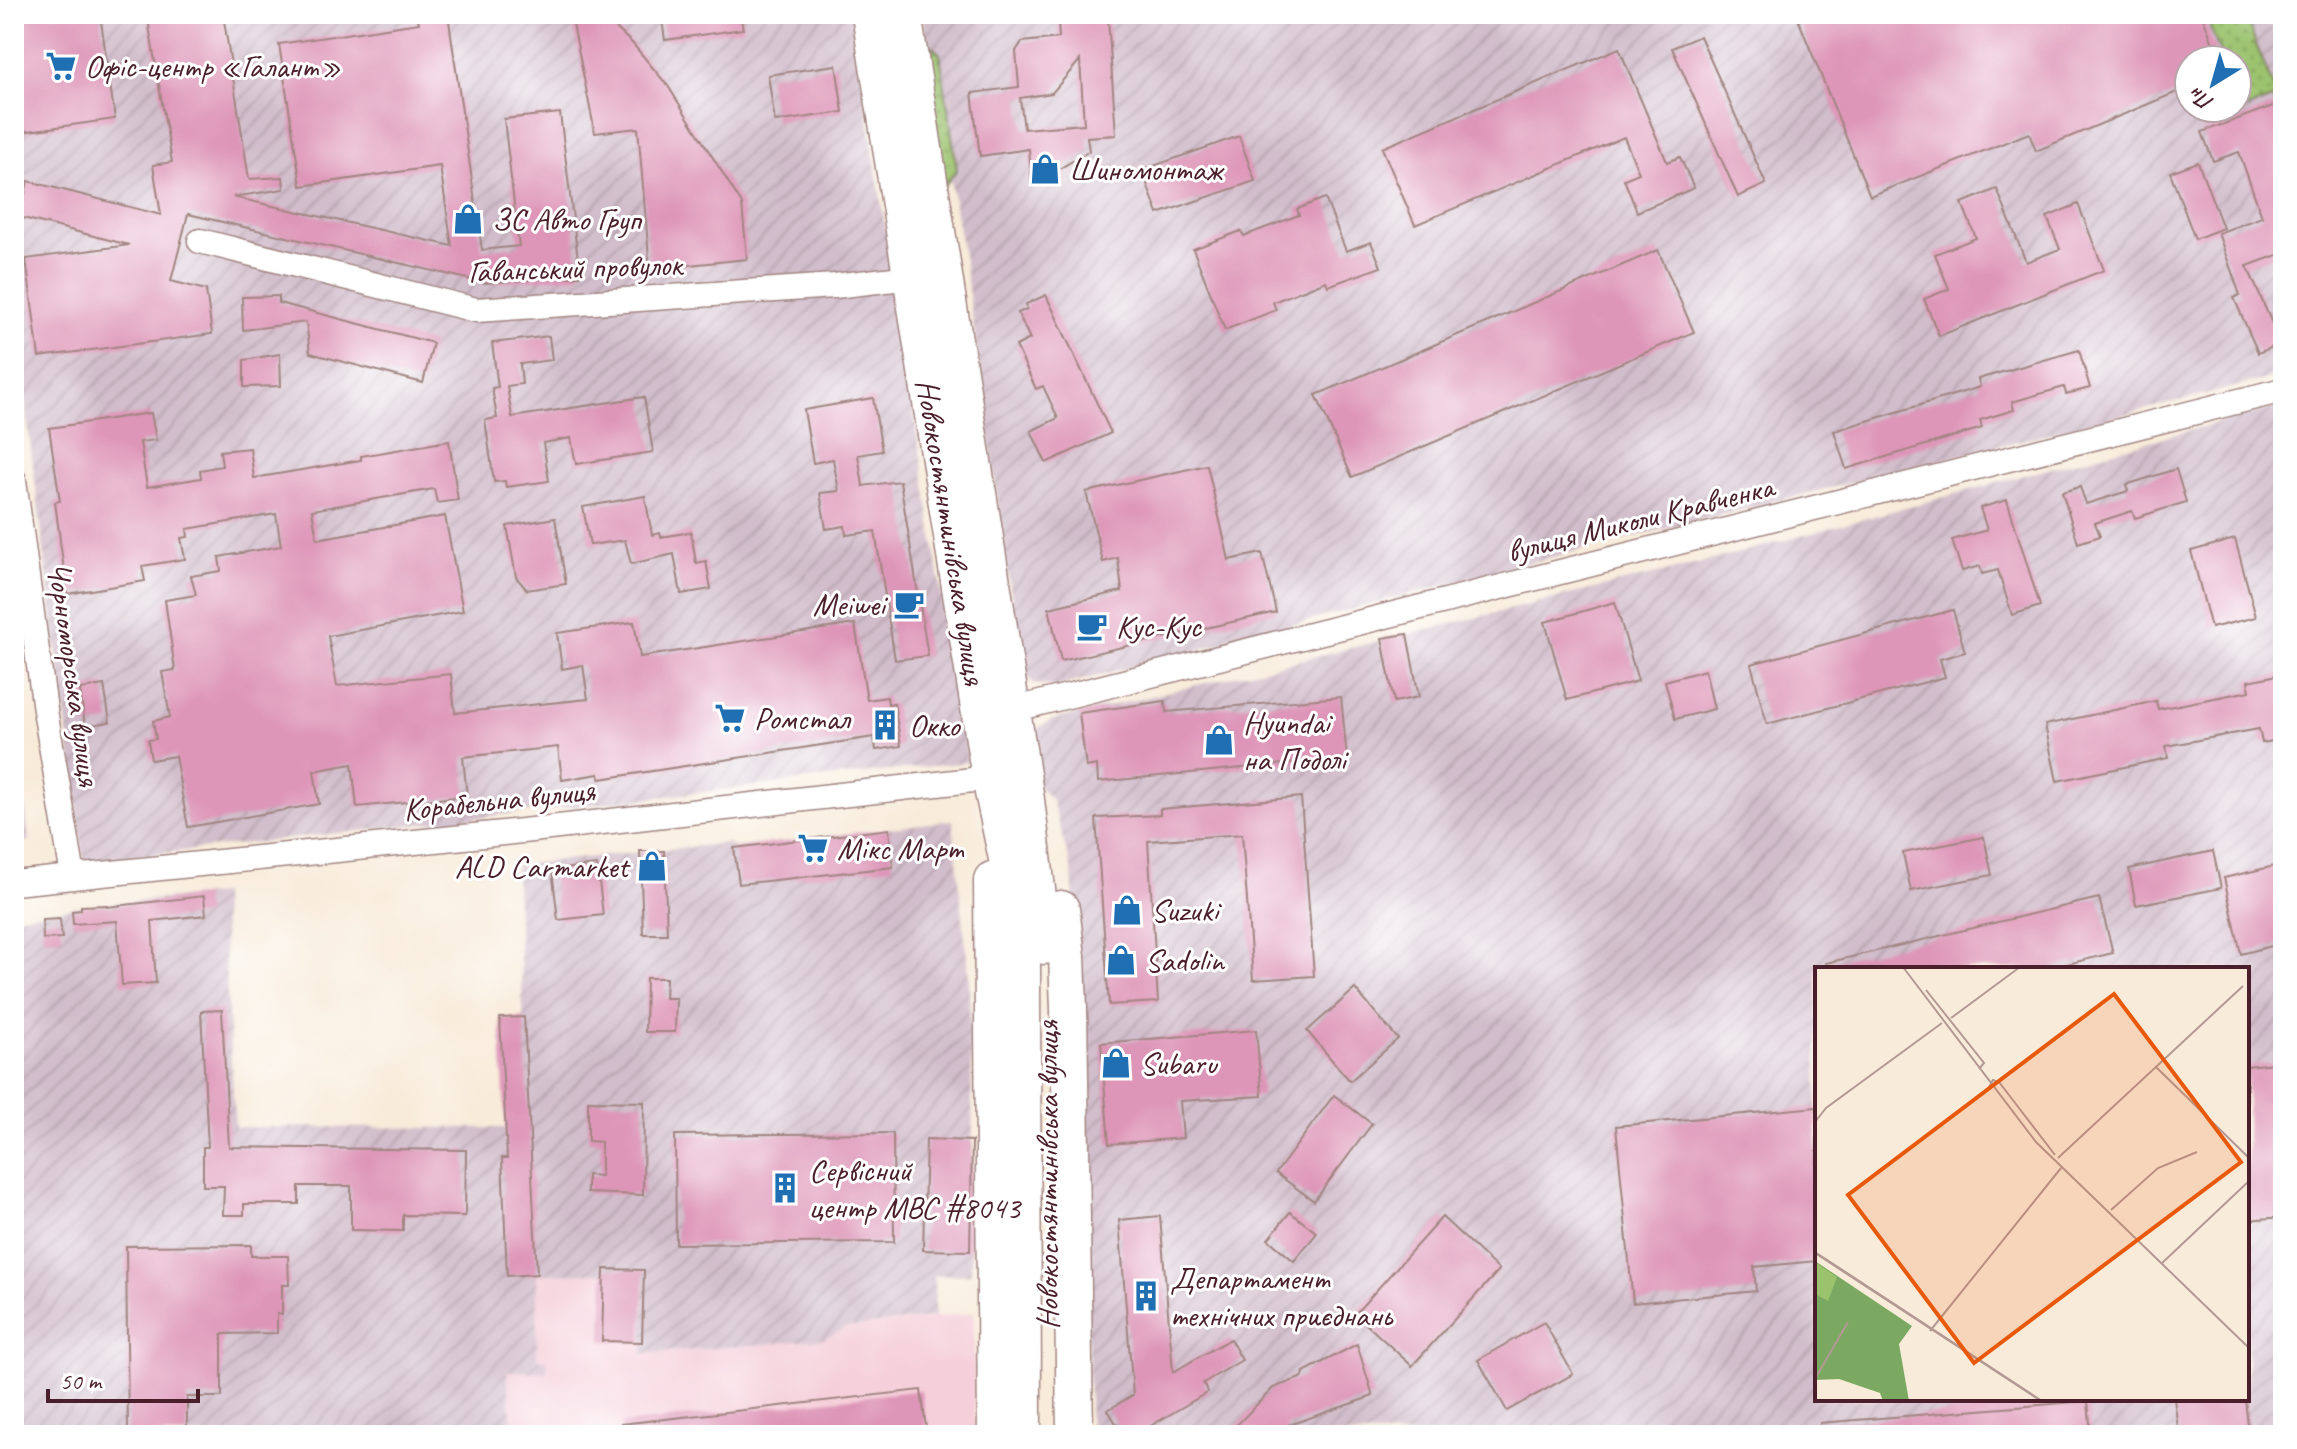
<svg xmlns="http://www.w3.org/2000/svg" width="2297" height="1449" font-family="Caveat,sans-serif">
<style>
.built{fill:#f5cfda}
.industrial{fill:url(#industrial-furrows);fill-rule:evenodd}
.grass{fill:url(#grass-dots);stroke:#72714c;stroke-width:2}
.building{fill:#de96b8;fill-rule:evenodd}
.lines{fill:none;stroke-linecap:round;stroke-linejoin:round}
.street-casing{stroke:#a18582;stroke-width:27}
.primary-casing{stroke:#a18582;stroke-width:39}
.street{stroke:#fff;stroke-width:24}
.primary{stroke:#fff;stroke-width:36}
.tram{stroke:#4a1f2b;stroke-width:2}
.labels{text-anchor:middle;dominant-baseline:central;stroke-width:6;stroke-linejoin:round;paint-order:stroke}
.poi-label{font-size:32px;fill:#4a1f2b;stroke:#fff;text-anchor:start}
.street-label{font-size:32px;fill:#4a1f2b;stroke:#fff}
.inset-road{fill:none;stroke:#b29993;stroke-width:2}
.view{fill:#e8590c;fill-opacity:0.15;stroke:#e8590c;stroke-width:4}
.inset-edge{fill:none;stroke:#4a1f2b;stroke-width:4}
</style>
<defs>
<pattern id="industrial-furrows" width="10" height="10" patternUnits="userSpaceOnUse" patternTransform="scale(2)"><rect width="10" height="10" fill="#d1bdcb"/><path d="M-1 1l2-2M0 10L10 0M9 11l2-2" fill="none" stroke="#b5a2ae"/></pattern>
<pattern id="grass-dots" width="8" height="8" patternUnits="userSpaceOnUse" patternTransform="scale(2)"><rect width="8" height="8" fill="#9bc36e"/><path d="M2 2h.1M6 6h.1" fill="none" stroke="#809e5b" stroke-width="1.8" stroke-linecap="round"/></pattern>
</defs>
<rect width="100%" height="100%" fill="#fff"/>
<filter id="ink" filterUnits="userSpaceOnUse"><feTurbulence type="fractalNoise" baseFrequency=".0125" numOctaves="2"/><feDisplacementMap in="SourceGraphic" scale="16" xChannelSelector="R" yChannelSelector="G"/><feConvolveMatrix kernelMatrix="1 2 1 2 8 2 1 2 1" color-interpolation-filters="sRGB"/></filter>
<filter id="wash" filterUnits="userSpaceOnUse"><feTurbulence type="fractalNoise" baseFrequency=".006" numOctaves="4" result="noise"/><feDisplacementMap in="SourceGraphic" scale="32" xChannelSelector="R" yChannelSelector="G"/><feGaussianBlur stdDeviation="1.8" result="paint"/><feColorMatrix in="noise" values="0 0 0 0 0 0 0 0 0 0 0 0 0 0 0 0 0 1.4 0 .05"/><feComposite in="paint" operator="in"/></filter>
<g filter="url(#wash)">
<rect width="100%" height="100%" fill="#f8ebd9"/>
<!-- built -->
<polygon class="built" points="604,1269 644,1270 643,1354 824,1339 845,1328 974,1313 975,1435 513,1435 506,1371 547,1371 537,1360 537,1274 603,1273"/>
<!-- industrial -->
<g class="industrial">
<polygon points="14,14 852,14 968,762 84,862 14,317"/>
<path d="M922,14H2267L2283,56V375L1572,552L1055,687L1035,684L1028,678L1021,665L964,260ZM2189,60H2237V108H2189Z"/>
<path d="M2283,405V1435H1090L1079,1019L1072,871L1052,800L1040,788L1028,741L1036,729L1052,720L1694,565ZM1817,969H2247V1399H1817Z"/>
<polygon points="14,711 29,841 14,843"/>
<polygon points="953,820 969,978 973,1141 971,1274 934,1276 935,1317 845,1328 824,1339 643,1354 644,1270 604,1269 603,1273 537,1274 537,1359 547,1360 547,1372 507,1371 513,1435 14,1435 14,917 81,906 221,894 235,1127 505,1128 507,1158 531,1156 515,865 728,843 734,848"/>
</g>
<!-- grass -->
<g class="grass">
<polygon points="2205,14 2244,14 2277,97 2243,110 2237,96 2237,60 2223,60"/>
<polygon points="923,38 940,54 957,170 944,186"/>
</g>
<g id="blocks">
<!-- building -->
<g class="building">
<polygon points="14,14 100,14 115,119 14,133"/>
<polygon points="147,14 223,14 249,179 283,177 284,189 233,197 452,246 440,166 301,186 279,44 419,23 417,14 448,14 482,250 519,246 504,119 560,113 580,276 485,283 188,214 171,281 206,290 212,334 39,357 26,259 129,245 19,217 28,181 161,215 153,165 172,162"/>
<polygon points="571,14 601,14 633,44 668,86 742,204 747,259 650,269 638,128 595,133"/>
<polygon points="661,14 740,14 743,29 665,40"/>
<polygon points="1796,14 2202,14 2219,60 2189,60 2189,87 2036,151 2029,133 1870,196"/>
<path d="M1108,18L1116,135L1087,137L1089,151L1032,185L1029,149L980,156L972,93L1019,87L1016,51L1022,42L1059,38L1058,21ZM1080,60L1084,124L1024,129L1020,98L1052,93Z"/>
<polygon points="1700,36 1766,184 1738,197 1672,48"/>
<polygon points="1619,48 1667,162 1680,157 1694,188 1637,212 1624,179 1639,173 1624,137 1415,225 1382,148"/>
<polygon points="836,65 843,112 775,122 768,75"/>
<polygon points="2278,104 2283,118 2283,253 2247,266 2281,344 2258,353 2234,298 2240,295 2218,233 2262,217 2239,152 2213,161 2202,132"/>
<polygon points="1239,136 1255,181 1158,214 1142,170"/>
<polygon points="2198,162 2223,228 2195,239 2170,172"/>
<polygon points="1997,189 2026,262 2060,249 2047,217 2078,204 2104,270 1939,336 1924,299 1949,289 1935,254 1976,238 1962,203"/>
<polygon points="1325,198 1346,251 1371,242 1381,267 1328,286 1326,281 1273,302 1276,310 1225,330 1193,249 1241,231 1244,236 1299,215 1297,209"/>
<polygon points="1658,250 1694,332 1352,477 1316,395"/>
<polygon points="1046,295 1111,433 1046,463 1031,431 1058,418 1043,386 1036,389 1016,346 1030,339 1018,313 1027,309 1026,304"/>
<polygon points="279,296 279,303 433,343 423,383 310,353 306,322 243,330 242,297"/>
<polygon points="549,336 552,360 520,364 522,384 507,386 512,417 644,397 653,452 576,464 571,438 543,443 549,481 506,487 505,481 494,482 485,420 497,418 492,388 498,387 492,343"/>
<polygon points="2079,350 2090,388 2066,394 2064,387 2012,402 2014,410 1980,420 1982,428 1846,469 1834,431 1980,387 1978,379"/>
<polygon points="280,354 281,386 244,387 244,360"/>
<polygon points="873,398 882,451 858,455 863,486 900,481 928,656 895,660 875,531 846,535 845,526 826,529 820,493 839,491 833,459 813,463 804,410"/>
<polygon points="151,413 156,440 140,442 147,487 201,478 200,470 222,466 220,451 250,448 254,478 361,460 361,456 449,441 458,500 437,503 434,489 312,510 317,539 445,516 463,611 328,636 337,686 451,674 455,713 588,699 583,665 562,669 557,633 634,622 640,657 855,624 867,700 887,697 888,704 894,703 901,746 876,750 874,737 600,779 599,774 562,780 558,747 463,757 467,796 357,807 352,764 314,771 319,804 188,827 175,756 151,760 148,740 156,739 153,721 170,717 162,672 175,670 165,600 196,595 191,576 221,571 219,557 281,546 276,514 187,529 188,537 181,538 185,559 142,566 145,581 67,594 55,502 60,501 49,428"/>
<polygon points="1207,465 1229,560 1262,553 1276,612 1061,661 1049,608 1122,591 1118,558 1103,562 1086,492"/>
<polygon points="2176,469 2186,502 2135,518 2132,511 2095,523 2100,536 2078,543 2062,492 2080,487 2086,504 2128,491 2126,485"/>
<polygon points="645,496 652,535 660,533 661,537 691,532 696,563 706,561 711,589 681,594 674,554 631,564 625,540 590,545 583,507"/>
<polygon points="2007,500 2040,606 2012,615 1998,570 1982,574 1980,566 1962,571 1952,540 1987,530 1980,508"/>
<polygon points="555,518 566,584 527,590 516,577 507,526"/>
<polygon points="2235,539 2256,617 2211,628 2191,551"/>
<polygon points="1615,602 1638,681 1567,700 1545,622"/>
<polygon points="1953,610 1965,652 1940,659 1945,677 1767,724 1751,664"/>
<polygon points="1407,634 1419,697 1394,702 1382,638"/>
<polygon points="1705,670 1714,709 1675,719 1665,681"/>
<polygon points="2283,674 2283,739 2262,743 2259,729 2166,746 2168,758 2057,781 2045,725 2156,701 2158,709 2250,691 2248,681"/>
<polygon points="104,685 110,722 85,726 80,689"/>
<polygon points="1341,697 1347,758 1098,782 1097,765 1086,767 1079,713 1165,701 1166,712"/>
<polygon points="1301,797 1314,976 1253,980 1242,834 1148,841 1158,1002 1109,1005 1096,818 1160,815 1160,809"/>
<polygon points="889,829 893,867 739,884 734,848"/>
<polygon points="1984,837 1992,875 1911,891 1903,853"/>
<polygon points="640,851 664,851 667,934 643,934"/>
<polygon points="2213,851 2221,888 2136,905 2129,869"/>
<polygon points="2283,864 2283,943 2241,954 2224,878"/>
<polygon points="597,865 603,915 558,920 552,870"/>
<polygon points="204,896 206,915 152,921 156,983 122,985 117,921 73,924 72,911 81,910 81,906 107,905 107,907"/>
<polygon points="2099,898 2113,953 2047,969 1827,969 1826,963"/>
<polygon points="60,919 62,938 43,939 42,920"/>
<polygon points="646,978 666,978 665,998 676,998 675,1032 645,1032"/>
<polygon points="1355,989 1398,1039 1350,1081 1307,1031"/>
<polygon points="222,1010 229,1147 466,1150 465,1216 403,1215 403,1231 351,1230 351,1186 299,1186 299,1204 244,1204 244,1215 223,1215 224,1186 203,1186 203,1147 208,1147 201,1011"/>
<polygon points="524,1017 537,1274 507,1276 502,1158 507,1158 500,1018"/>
<polygon points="1256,1030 1262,1096 1180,1101 1183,1138 1109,1144 1101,1043"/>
<polygon points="2283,1062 2283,1217 2247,1220 2247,1066"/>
<polygon points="1334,1095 1372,1124 1314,1201 1276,1173"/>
<polygon points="588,1101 644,1102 643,1195 587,1193 587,1175 601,1176 601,1142 588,1141"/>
<polygon points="1817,1107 1817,1261 1754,1267 1756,1291 1633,1303 1616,1126"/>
<polygon points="893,1133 894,1242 676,1244 675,1135"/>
<polygon points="926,1139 972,1141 970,1251 923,1250"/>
<polygon points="1290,1212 1317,1233 1294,1261 1268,1239"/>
<polygon points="1160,1216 1173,1372 1230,1339 1242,1360 1203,1383 1208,1392 1135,1435 1123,1435 1108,1410 1133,1395 1119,1220"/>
<polygon points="1442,1217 1499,1270 1412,1366 1355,1314"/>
<polygon points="251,1245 251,1256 288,1256 289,1285 282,1285 282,1314 277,1314 277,1333 222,1334 222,1397 187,1397 187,1435 128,1435 126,1246"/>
<polygon points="604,1269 644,1270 642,1342 602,1341"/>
<polygon points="1544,1322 1573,1374 1507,1411 1478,1360"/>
<polygon points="1357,1344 1373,1396 1286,1426 1289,1435 1227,1435 1273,1388 1303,1377 1304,1372"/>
<polygon points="921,1390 927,1435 622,1435 621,1424"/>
<polygon points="2174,1399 2245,1399 2249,1435 2179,1435"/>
<polygon points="2088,1401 2091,1435 1821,1435 1820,1423"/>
</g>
</g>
</g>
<g filter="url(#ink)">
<use href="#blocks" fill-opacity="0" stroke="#a18582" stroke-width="2"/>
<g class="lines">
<!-- street casing -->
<g class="street-casing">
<g id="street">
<polyline points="200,241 476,310 834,286 911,277"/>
<polyline points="14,480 45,710 73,876"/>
<polyline points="1012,710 2283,390"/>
<polyline points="14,883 532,830 990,778"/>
</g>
</g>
<!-- primary casing -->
<g class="primary-casing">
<g id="primary">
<polyline points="870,14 990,778 1009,868 1022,956 1023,1435"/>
<polyline points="903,14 1026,800 1044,946"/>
<polyline points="992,880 996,1435"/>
<polyline points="1061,909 1067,956 1069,1009 1075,1435"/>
</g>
</g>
<!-- street -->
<use href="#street" class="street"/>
<!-- primary -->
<use href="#primary" class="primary"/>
<!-- tram -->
<polyline class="tram" points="2282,14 2283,17"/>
</g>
</g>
<!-- icons -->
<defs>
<g id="supermarket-bare" transform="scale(2.4)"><path d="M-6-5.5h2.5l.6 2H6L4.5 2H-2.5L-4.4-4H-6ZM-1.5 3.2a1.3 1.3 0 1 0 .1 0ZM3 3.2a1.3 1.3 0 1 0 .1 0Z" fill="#1f6fb2" stroke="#fff" stroke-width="2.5" paint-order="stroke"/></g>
<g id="shop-bare" transform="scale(2.4)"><path d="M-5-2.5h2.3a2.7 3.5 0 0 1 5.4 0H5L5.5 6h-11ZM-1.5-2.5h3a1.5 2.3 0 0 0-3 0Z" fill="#1f6fb2" stroke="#fff" stroke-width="2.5" paint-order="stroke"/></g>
<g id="cafe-bare" transform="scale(2.4)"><path d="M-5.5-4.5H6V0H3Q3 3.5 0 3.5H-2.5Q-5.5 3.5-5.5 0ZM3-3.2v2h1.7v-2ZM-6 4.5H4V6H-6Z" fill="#1f6fb2" stroke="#fff" stroke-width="2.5" paint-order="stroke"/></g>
<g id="building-bare" transform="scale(2.4)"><path d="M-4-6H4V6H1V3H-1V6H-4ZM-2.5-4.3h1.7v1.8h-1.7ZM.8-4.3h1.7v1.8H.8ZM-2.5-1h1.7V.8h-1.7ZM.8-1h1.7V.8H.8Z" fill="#1f6fb2" stroke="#fff" stroke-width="2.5" paint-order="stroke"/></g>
</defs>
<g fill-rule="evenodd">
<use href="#supermarket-bare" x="61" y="66"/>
<use href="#shop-bare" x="1045" y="169"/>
<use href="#shop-bare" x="468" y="219"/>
<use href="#cafe-bare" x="909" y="604"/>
<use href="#cafe-bare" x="1092" y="626"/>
<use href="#supermarket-bare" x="730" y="718"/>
<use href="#building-bare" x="885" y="725"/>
<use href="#shop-bare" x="1219" y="740"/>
<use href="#supermarket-bare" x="813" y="848"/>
<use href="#shop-bare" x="652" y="866"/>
<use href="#shop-bare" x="1127" y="910"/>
<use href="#shop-bare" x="1121" y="960"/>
<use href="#shop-bare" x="1116" y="1063"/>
<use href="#building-bare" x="785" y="1188"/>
<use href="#building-bare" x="1146" y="1296"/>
</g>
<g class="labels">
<!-- poi labels -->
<g class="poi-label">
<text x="85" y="66">Офіс-центр «Галант»</text>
<text x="1069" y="169">Шиномонтаж</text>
<text x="492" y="219">ЗС Авто Груп</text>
<text x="885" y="604" text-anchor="end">Meiwei</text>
<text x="1116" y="626">Кус-Кус</text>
<text x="754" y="718">Ромстал</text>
<text x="1243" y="722">Hyundai<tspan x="1243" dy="37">на Подолі</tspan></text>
<text x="909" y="725">Окко</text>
<text x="837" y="848">Мікс Март</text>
<text x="628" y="866" text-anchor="end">ALD Carmarket</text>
<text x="1151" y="910">Suzuki</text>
<text x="1145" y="960">Sadolin</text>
<text x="1140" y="1063">Subaru</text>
<text x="809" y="1170">Сервісний<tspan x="809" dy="37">центр МВС #8043</tspan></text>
<text x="1170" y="1278">Департамент<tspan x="1170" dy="37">технічних приєднань</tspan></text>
</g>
<!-- street labels -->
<g class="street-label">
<text transform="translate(575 268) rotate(-2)">Гаванський провулок</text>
<text transform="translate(1640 519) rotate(-14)">вулиця Миколи Кравченка</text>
<text transform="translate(951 532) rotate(81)">Новокостянтинівська вулиця</text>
<text transform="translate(74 674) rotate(82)">Чорноморська вулиця</text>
<text transform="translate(499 800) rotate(-6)">Корабельна вулиця</text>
<text transform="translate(1047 1175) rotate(-90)">Новокостянтинівська вулиця</text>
</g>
</g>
<!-- overview -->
<g transform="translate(1815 967)">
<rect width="434" height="434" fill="#f8ebd9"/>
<path d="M0,294L97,359L84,377L94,434H68L65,426L24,412L0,413Z" fill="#7ca961"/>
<path d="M0,295L22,310L13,334L0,327Z" fill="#9bc36e"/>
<path class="inset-road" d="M88,0L221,175L434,381M111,23L169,96L164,102M136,51L205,0M341,100L434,191M174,120L178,113L184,115L240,188M0,155L11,141L127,56M243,191L428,19M296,243L343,201L382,185M0,285L227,434M0,286L226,434M346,297L434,214M115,364L246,201M0,412L33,355"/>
<path class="view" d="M299,27L426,195L159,396L33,228Z"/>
<rect width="434" height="434" class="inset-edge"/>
</g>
<!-- margin -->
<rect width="2297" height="1449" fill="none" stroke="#fff" stroke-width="48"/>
<!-- north arrow -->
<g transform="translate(2213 84) rotate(217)"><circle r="38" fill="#ffffff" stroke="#b7a5aa" stroke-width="2"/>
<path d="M0-6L14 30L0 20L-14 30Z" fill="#1f6fb2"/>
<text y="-12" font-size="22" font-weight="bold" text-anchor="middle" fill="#4a1f2b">Пн</text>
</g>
<!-- scale -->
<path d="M48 1389v12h150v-12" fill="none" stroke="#4a1f2b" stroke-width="4"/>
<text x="60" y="1389" font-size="24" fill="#4a1f2b" stroke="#ffffff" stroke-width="6" paint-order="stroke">50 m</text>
</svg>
